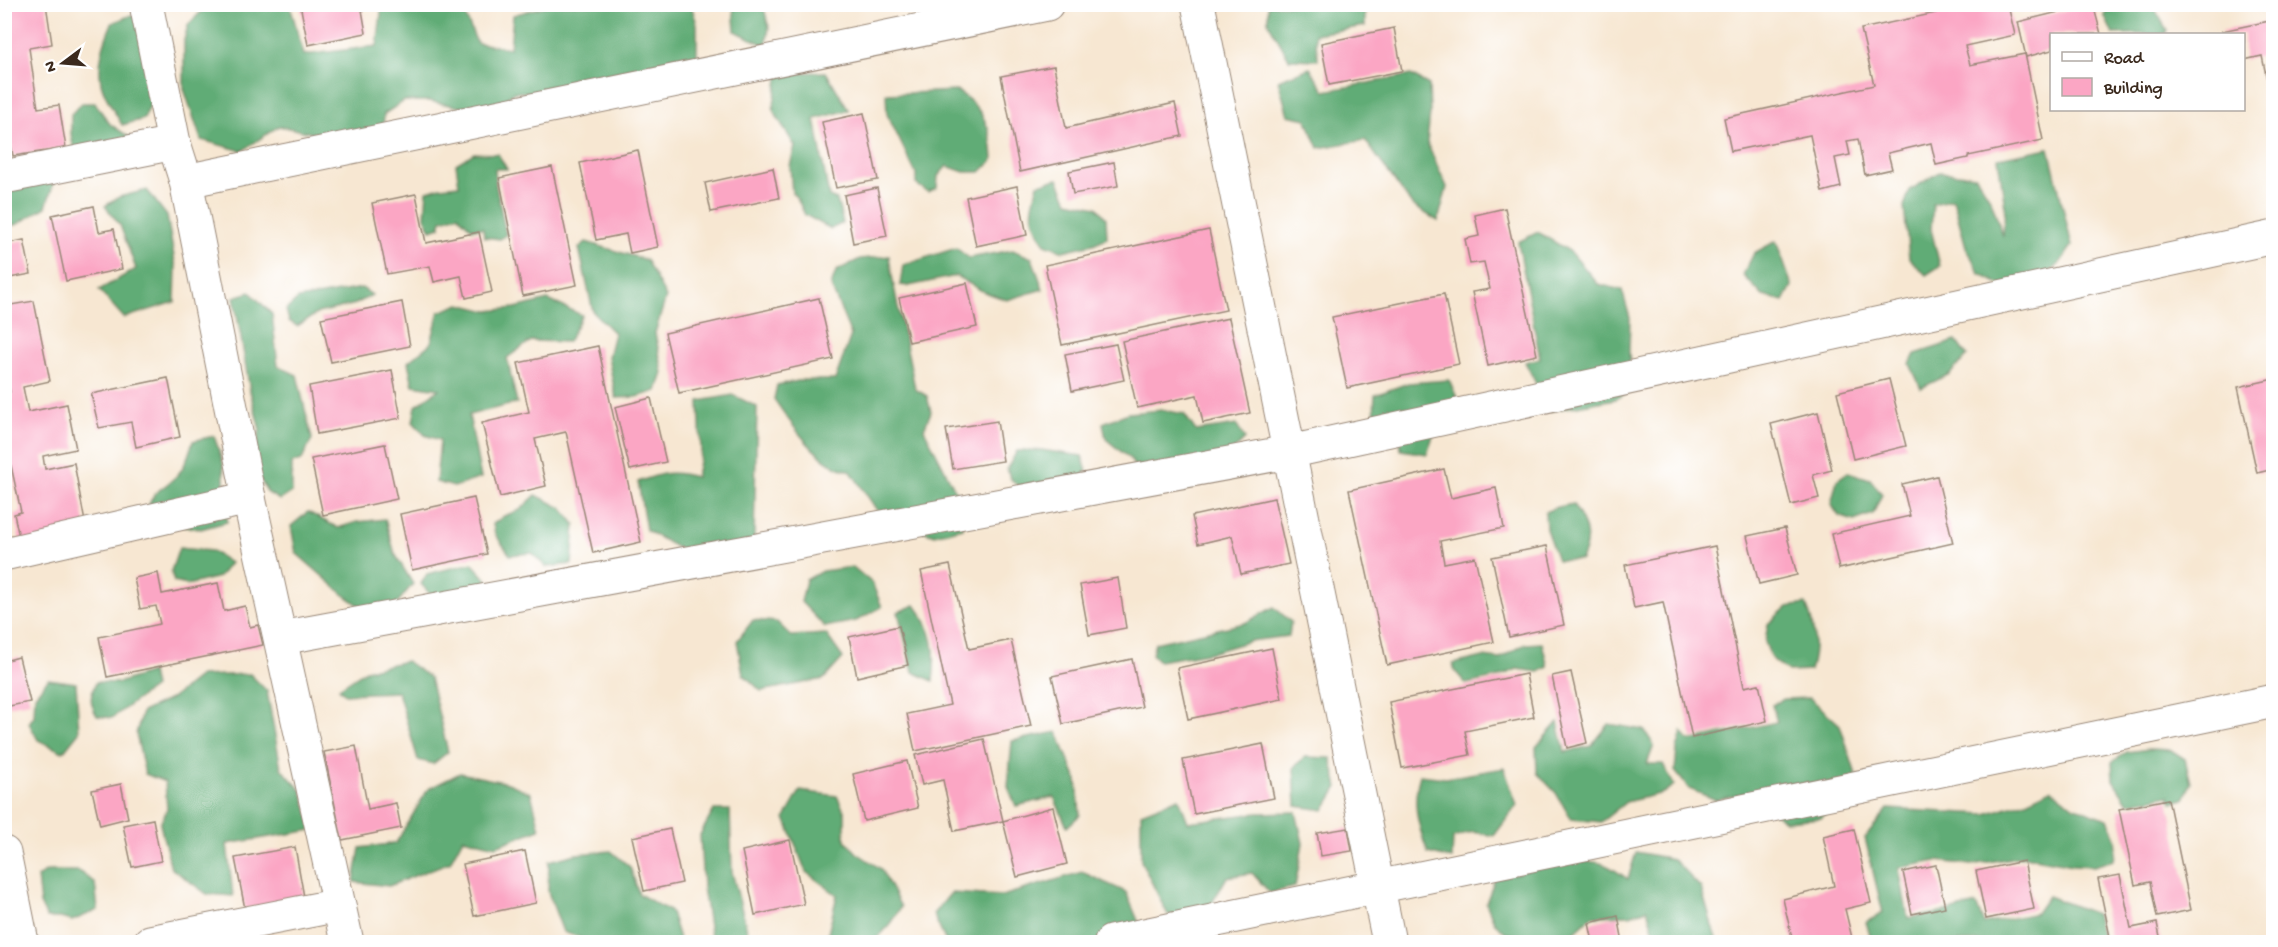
<svg xmlns="http://www.w3.org/2000/svg" width="2278" height="947" font-family="'Gochi Hand',sans-serif">
<style>
.forest{fill:#60ac76;stroke:#4e6b4a;stroke-width:1.5}
.building{fill:#fba6c4}
.lines{fill:none;stroke-linecap:round;stroke-linejoin:round}
.street-casing{stroke:#998878;stroke-width:35}
.secondary-casing{stroke:#998878;stroke-width:35}
.street{stroke:#fff;stroke-width:33}
.secondary{stroke:#fff;stroke-width:33}
</style>
<rect width="100%" height="100%" fill="#fff"/>
<filter id="ink" filterUnits="userSpaceOnUse"><feTurbulence type="fractalNoise" baseFrequency=".0167" numOctaves="2"/><feDisplacementMap in="SourceGraphic" scale="12" xChannelSelector="R" yChannelSelector="G"/><feConvolveMatrix kernelMatrix="1 2 1 2 8 2 1 2 1" color-interpolation-filters="sRGB"/></filter>
<filter id="wash" filterUnits="userSpaceOnUse"><feTurbulence type="fractalNoise" baseFrequency=".008" numOctaves="4" result="noise"/><feDisplacementMap in="SourceGraphic" scale="24" xChannelSelector="R" yChannelSelector="G"/><feGaussianBlur stdDeviation="1.35" result="paint"/><feColorMatrix in="noise" values="0 0 0 0 0 0 0 0 0 0 0 0 0 0 0 0 0 1.4 0 .05"/><feComposite in="paint" operator="in"/></filter>
<g filter="url(#wash)">
<rect width="100%" height="100%" fill="#f7e7d2"/>
<!-- forest -->
<g class="forest">
<polygon points="208,5 290,5 304,55 377,46 382,5 461,5 477,43 510,48 513,15 549,5 691,5 697,24 697,64 556,93 514,92 506,100 470,109 429,101 404,101 384,114 383,132 312,133 279,126 242,151 201,140 184,89 184,40 188,25"/>
<polygon points="733,5 763,5 769,27 766,46 735,31"/>
<polygon points="1268,5 1363,5 1365,7 1365,26 1315,34 1318,60 1289,59 1268,22"/>
<polygon points="2110,5 2153,6 2167,30 2165,34 2113,34 2104,15"/>
<path d="M131,15L150,25L163,75L144,119L122,125C115,112 104,97 101,83C97,63 104,42 112,23Z"/>
<polygon points="1310,68 1325,91 1411,75 1429,85 1430,113 1427,143 1447,187 1438,221 1412,205 1365,140 1319,148 1306,119 1288,115 1278,80"/>
<polygon points="826,72 849,110 815,119 829,197 837,200 843,223 831,229 805,215 797,198 792,193 790,166 795,146 773,110 779,73"/>
<path d="M957,91C983,107 992,128 993,160L981,172H964L947,166L938,176L937,188L928,192L916,184V174L887,114L886,94Z"/>
<polygon points="82,103 95,103 110,124 138,143 78,173 71,134 71,114"/>
<polygon points="2049,148 2072,246 2060,263 2032,287 2005,287 1980,274 1966,247 1953,199 1933,204 1931,229 1940,266 1926,275 1909,258 1904,206 1910,190 1940,172 1976,176 1991,200 2003,236 2005,207 1998,158"/>
<polygon points="4,153 14,164 55,179 46,207 16,225 5,225"/>
<polygon points="474,153 498,154 507,169 495,169 496,186 506,235 500,239 484,237 483,228 472,229 458,215 442,220 440,227 431,230 425,217 427,191 440,187 459,185 456,164"/>
<path d="M1058,179L1068,201L1097,207L1106,218L1107,238L1093,244L1063,251L1045,244C1029,217 1030,215 1038,184Z"/>
<polygon points="147,190 167,216 176,268 175,302 124,318 99,290 136,269 120,225 105,206 119,197"/>
<polygon points="1538,232 1571,252 1598,284 1622,290 1630,318 1629,352 1632,390 1615,399 1550,411 1525,362 1540,358 1518,242"/>
<polygon points="1776,241 1792,286 1784,301 1763,296 1743,275 1754,253"/>
<polygon points="586,242 646,260 666,297 655,333 663,373 657,391 637,397 616,398 608,357 614,333 593,312 579,248"/>
<polygon points="956,248 969,258 1013,250 1032,258 1043,289 1007,300 984,292 956,276 909,286 900,285 903,265"/>
<path d="M889,256C895,301 907,344 915,389L927,396L931,412L924,429L960,500L963,528L934,535L880,515L850,470C822,470 789,421 774,399L777,385L803,380H835L851,335L831,286L836,271L860,259Z"/>
<polygon points="362,288 372,295 356,304 318,313 297,326 289,321 286,310 298,299"/>
<polygon points="250,292 272,314 278,366 297,375 312,439 302,460 292,463 292,492 280,500 268,493 252,466 260,430 250,391 234,297"/>
<polygon points="548,300 582,315 568,342 531,341 507,358 517,403 469,415 481,478 454,487 436,482 440,440 425,435 413,422 416,406 439,389 413,385 408,362 431,343 439,312 460,304 488,311 515,308"/>
<polygon points="1956,341 1967,356 1950,374 1921,388 1910,364 1915,354"/>
<path d="M1449,380L1458,400L1434,433L1427,454L1401,450L1400,441C1378,423 1372,425 1375,395L1408,383Z"/>
<path d="M733,395L757,407L754,540L688,554L646,530L638,482C661,473 672,470 696,477L701,451L699,401Z"/>
<polygon points="1162,410 1184,414 1196,431 1237,425 1245,439 1201,483 1186,490 1152,494 1130,459 1106,439 1103,423 1128,413"/>
<path d="M214,436L223,463L227,522L201,529L170,524L149,504C159,486 159,492 172,480C185,470 188,456 193,441Z"/>
<polygon points="1041,450 1082,456 1087,471 1077,481 1023,491 1010,478 1007,469 1017,451"/>
<polygon points="1848,472 1870,479 1882,494 1873,514 1854,521 1839,516 1831,504 1837,480"/>
<polygon points="536,495 562,508 575,524 572,564 546,567 532,553 510,555 495,534 493,524 504,516 520,510"/>
<path d="M1573,504C1586,525 1592,536 1581,560H1557L1546,529L1545,512L1557,507Z"/>
<polygon points="308,512 338,528 357,522 385,519 395,554 413,584 393,608 367,611 343,594 296,553 291,526"/>
<polygon points="179,548 212,551 230,563 219,577 187,585 174,582 171,571"/>
<polygon points="472,563 490,583 439,604 421,584 427,574"/>
<polygon points="853,567 872,583 882,607 856,621 825,627 801,602 806,580 822,571"/>
<path d="M1806,604C1815,626 1817,648 1810,671L1788,672L1771,658L1765,642L1768,624L1787,607Z"/>
<path d="M915,605C934,630 937,651 933,681L913,672L898,612Z"/>
<polygon points="1274,607 1291,622 1289,636 1250,641 1213,652 1159,661 1152,654 1155,643 1245,623"/>
<polygon points="753,620 777,622 791,636 826,634 843,658 824,679 761,691 743,674 737,641"/>
<polygon points="1542,643 1548,667 1539,672 1517,669 1499,677 1466,684 1455,671 1453,664 1483,657 1499,659 1525,644"/>
<polygon points="406,661 430,678 448,752 433,764 418,760 398,692 345,694 339,688 366,670"/>
<path d="M151,672L154,687L112,718L97,716C89,702 90,696 96,682L118,683Z"/>
<polygon points="250,674 267,691 281,768 302,791 313,830 227,844 233,896 207,894 171,868 160,824 167,809 165,782 145,774 136,734 142,712 172,698 200,676"/>
<polygon points="48,679 76,683 79,732 63,752 38,740 29,723 34,716 35,695"/>
<polygon points="1810,698 1840,725 1858,781 1821,818 1785,821 1749,792 1716,800 1689,789 1675,771 1677,749 1682,732 1689,741 1777,722 1772,705 1784,699"/>
<polygon points="1558,722 1565,752 1591,746 1609,724 1644,730 1654,745 1647,764 1663,764 1674,785 1663,793 1626,802 1601,822 1571,819 1556,793 1537,773 1536,747"/>
<polygon points="1057,732 1077,780 1080,815 1067,827 1054,797 1016,806 1008,787 1012,741"/>
<polygon points="2149,749 2171,750 2185,759 2191,783 2184,799 2172,802 2169,795 2128,803 2113,780 2112,762 2127,752"/>
<polygon points="1305,757 1331,758 1338,787 1324,810 1296,806 1294,767"/>
<path d="M1504,768L1517,805L1494,836L1473,832L1453,838L1452,859L1428,853C1418,826 1411,803 1420,775L1446,778Z"/>
<polygon points="460,773 508,783 531,793 540,829 496,846 463,838 450,862 389,886 354,882 360,848 396,843 428,789"/>
<polygon points="2051,789 2075,807 2108,819 2117,840 2114,860 2094,866 2073,865 2024,856 1971,865 1937,861 1899,868 1908,918 1950,911 1976,904 1984,924 2036,913 2048,896 2096,914 2103,942 1872,942 1866,922 1883,913 1865,838 1888,809 1986,814 2026,801"/>
<path d="M800,791L837,796L845,813V840L857,853L881,869L901,907C875,947 876,943 830,942L827,938L837,895L806,872L785,818Z"/>
<polygon points="1179,798 1188,822 1258,813 1296,812 1303,843 1295,887 1270,893 1252,873 1227,877 1205,915 1168,915 1141,861 1141,813"/>
<polygon points="714,810 730,810 732,872 750,942 714,942 710,933 703,887 700,835"/>
<polygon points="611,851 630,867 639,894 671,912 680,942 593,942 563,932 548,892 549,861 576,854"/>
<path d="M1636,852L1673,859L1701,888L1717,942H1657L1647,909L1630,915L1592,916L1569,937L1507,934L1494,922L1486,903L1495,879C1518,873 1582,855 1603,864C1612,867 1620,874 1628,879Z"/>
<polygon points="47,871 79,871 95,883 98,910 72,921 60,918 47,918 40,904 37,877"/>
<polygon points="1082,872 1126,892 1147,942 946,942 933,914 951,893 1002,896"/>
</g>
<g id="blocks">
<!-- building -->
<g class="building">
<polygon points="4,4 46,4 52,44 29,48 38,108 59,105 66,148 13,156 9,133 4,134"/>
<polygon points="300,4 361,4 366,33 308,45"/>
<polygon points="2091,4 2093,4 2101,34 2052,34 2052,50 2026,57 2018,22"/>
<polygon points="1934,5 2008,5 2015,35 1965,46 1970,65 2025,54 2043,140 1968,156 1968,158 1936,165 1931,143 1888,153 1892,169 1865,175 1858,139 1847,141 1850,155 1835,158 1841,187 1822,192 1810,135 1731,151 1724,118 1874,85 1861,29 1936,13"/>
<polygon points="2274,20 2274,104 2272,104 2262,56 2244,60 2244,34 2223,34 2222,31"/>
<polygon points="1394,28 1402,71 1329,85 1321,43"/>
<polygon points="1054,66 1066,128 1175,103 1182,136 1020,172 1001,76"/>
<polygon points="864,113 878,180 836,188 822,122"/>
<polygon points="638,150 658,247 630,253 626,234 596,240 580,163"/>
<polygon points="1114,162 1118,186 1073,194 1069,171"/>
<polygon points="552,167 577,285 523,296 499,178"/>
<polygon points="773,168 779,198 711,212 705,183"/>
<polygon points="1017,186 1027,235 976,246 966,197"/>
<polygon points="877,188 887,236 853,243 844,195"/>
<polygon points="416,194 426,243 479,232 492,292 466,298 461,276 434,282 430,266 387,274 372,203"/>
<polygon points="94,206 99,232 114,229 122,269 66,281 52,215"/>
<polygon points="1505,208 1537,355 1488,366 1472,292 1490,289 1484,262 1470,264 1465,239 1479,236 1475,215"/>
<polygon points="1209,230 1226,310 1062,345 1045,265"/>
<polygon points="24,240 31,274 4,279 4,244"/>
<polygon points="6,279 11,305 34,301 50,381 23,387 28,412 67,404 76,449 43,456 45,469 74,463 87,533 21,546 14,514 21,512 4,433 4,393 10,392 4,364"/>
<polygon points="967,283 977,327 909,342 899,298"/>
<polygon points="1444,294 1459,364 1347,388 1332,317"/>
<polygon points="819,298 833,359 679,393 665,333"/>
<polygon points="402,302 410,346 331,362 321,318"/>
<polygon points="1229,318 1250,413 1203,423 1197,395 1137,408 1122,341"/>
<polygon points="1116,344 1124,380 1072,391 1065,354"/>
<polygon points="598,346 641,542 593,553 566,432 535,439 546,486 500,497 482,423 529,412 518,363"/>
<polygon points="392,370 401,418 317,434 309,386"/>
<polygon points="168,378 180,437 136,447 131,422 99,428 91,394"/>
<polygon points="1889,379 1906,446 1853,459 1837,392"/>
<polygon points="2274,379 2274,469 2257,473 2238,387"/>
<polygon points="651,398 666,462 630,470 615,407"/>
<polygon points="1818,412 1832,470 1813,475 1819,498 1791,505 1771,424"/>
<polygon points="997,421 1003,461 953,469 946,429"/>
<polygon points="385,444 397,499 323,515 311,459"/>
<polygon points="1444,469 1451,498 1496,488 1504,528 1440,541 1444,563 1475,557 1494,642 1387,665 1349,490"/>
<polygon points="1937,476 1953,543 1839,569 1831,534 1910,516 1902,484"/>
<polygon points="474,498 487,554 412,570 400,514"/>
<polygon points="1274,498 1289,564 1241,574 1232,536 1198,544 1192,516"/>
<polygon points="1785,528 1797,575 1759,584 1747,536"/>
<polygon points="1547,546 1564,625 1509,637 1492,557"/>
<polygon points="1715,546 1744,687 1759,684 1767,721 1692,738 1663,602 1634,608 1625,565"/>
<polygon points="950,565 969,649 1011,640 1031,726 915,751 907,714 950,705 921,571"/>
<polygon points="158,573 162,594 218,583 224,611 245,606 250,627 258,625 263,645 107,677 99,637 160,624 156,606 140,609 134,578"/>
<polygon points="1118,578 1126,628 1089,635 1080,585"/>
<polygon points="899,626 908,665 857,677 849,637"/>
<polygon points="1272,648 1282,699 1188,719 1177,668"/>
<polygon points="19,657 30,702 4,707 4,661"/>
<polygon points="1132,659 1142,707 1063,724 1052,676"/>
<polygon points="1571,672 1587,743 1567,748 1552,676"/>
<polygon points="1526,674 1534,717 1465,731 1470,755 1402,768 1389,702"/>
<polygon points="984,739 1003,821 1053,807 1067,864 1017,877 1003,821 954,831 943,780 922,785 915,755"/>
<polygon points="1263,744 1274,798 1194,814 1183,760"/>
<polygon points="356,746 368,809 396,803 401,828 342,840 324,752"/>
<polygon points="907,761 918,808 864,821 853,774"/>
<polygon points="121,784 128,818 100,825 92,790"/>
<polygon points="2168,799 2191,910 2157,917 2150,882 2135,885 2119,809"/>
<polygon points="153,819 161,861 132,867 123,825"/>
<polygon points="1348,828 1352,851 1321,856 1317,833"/>
<polygon points="670,829 682,883 644,891 632,837"/>
<polygon points="1854,829 1871,903 1845,909 1853,942 1793,942 1783,899 1834,886 1823,836"/>
<polygon points="790,840 804,904 755,915 742,851"/>
<polygon points="295,847 304,897 245,909 235,858"/>
<polygon points="525,851 536,903 474,916 463,864"/>
<polygon points="2024,861 2034,909 1986,919 1976,871"/>
<polygon points="1936,865 1945,907 1912,914 1903,872"/>
<polygon points="2120,875 2131,928 2157,923 2161,942 2111,942 2098,879"/>
<polygon points="1618,916 1623,942 1593,942 1589,923"/>
</g>
</g>
</g>
<g filter="url(#ink)">
<use href="#blocks" fill-opacity="0" stroke="#998878" stroke-width="1.5"/>
<g class="lines">
<!-- street casing -->
<g class="street-casing">
<g id="street">
<polyline points="146,4 174,143 186,181 249,498 347,942"/>
<polyline points="4,177 174,143"/>
<polyline points="186,181 1047,4"/>
<polyline points="4,554 249,498"/>
<polyline points="281,638 1289,452 2274,237"/>
<polyline points="4,853 22,942"/>
<polyline points="150,942 339,905"/>
<polyline points="1111,942 2274,701"/>
</g>
</g>
<!-- secondary casing -->
<g class="secondary-casing">
<polyline id="secondary" points="1198,4 1389,942"/>
</g>
<!-- street -->
<use href="#street" class="street"/>
<!-- secondary -->
<use href="#secondary" class="secondary"/>
</g>
</g>
<!-- margin -->
<rect width="2278" height="947" fill="none" stroke="#fff" stroke-width="24"/>
<!-- legend -->
<rect x="2050" y="33" width="195" height="78" fill="#ffffff" stroke="#b1aaa5" stroke-width="1.5"/>
<rect x="2062" y="52" width="30" height="9" fill="#ffffff" stroke="#b1aaa5" stroke-width="1.5"/>
<text x="2104" y="63" font-size="18" fill="#3b2a1e">Road</text>
<rect x="2062" y="78" width="30" height="18" fill="#fba6c4" stroke="#b1aaa5" stroke-width="1.5"/>
<text x="2104" y="93" font-size="18" fill="#3b2a1e">Building</text>
<!-- north arrow -->
<g transform="translate(63 63) rotate(254)" stroke="#ffffff" stroke-width="4.5" paint-order="stroke">
<path d="M0-4.5L10 22L0 15L-10 22Z" fill="#3b2a1e"/>
<text y="-9" font-size="16" font-weight="bold" text-anchor="middle" fill="#3b2a1e">N</text>
</g>
</svg>
